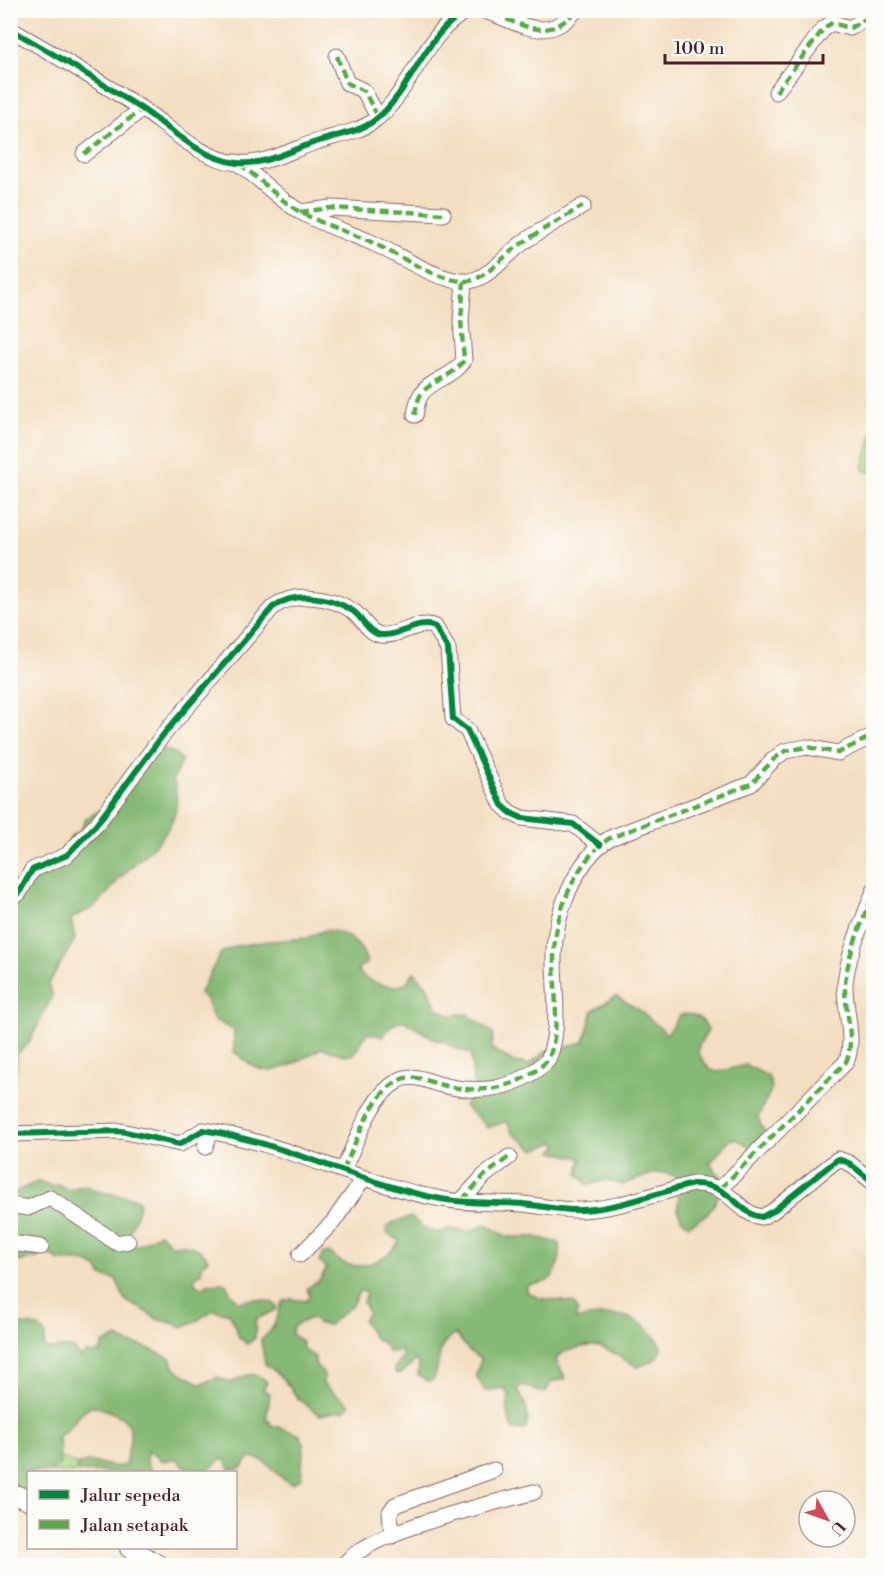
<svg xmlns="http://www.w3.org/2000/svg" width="884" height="1576" font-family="'Libre Bodoni',serif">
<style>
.green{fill:#a8d988;stroke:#797c5a;stroke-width:1.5}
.forest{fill:#86b974;stroke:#686c50;stroke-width:1.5}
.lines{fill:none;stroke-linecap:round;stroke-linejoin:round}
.minor-casing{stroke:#856260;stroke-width:17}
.major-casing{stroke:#856260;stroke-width:22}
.minor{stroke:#fff;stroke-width:15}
.major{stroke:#fff;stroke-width:20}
.quiet{stroke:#57aa44;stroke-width:4.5;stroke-dasharray:9 4.5;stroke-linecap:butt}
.cycleway-casing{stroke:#fdfcf7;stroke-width:10}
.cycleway{stroke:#00873e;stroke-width:6}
</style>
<rect width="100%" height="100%" fill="#fdfcf7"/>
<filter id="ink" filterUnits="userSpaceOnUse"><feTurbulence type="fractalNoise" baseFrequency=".0167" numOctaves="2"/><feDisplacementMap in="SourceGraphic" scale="12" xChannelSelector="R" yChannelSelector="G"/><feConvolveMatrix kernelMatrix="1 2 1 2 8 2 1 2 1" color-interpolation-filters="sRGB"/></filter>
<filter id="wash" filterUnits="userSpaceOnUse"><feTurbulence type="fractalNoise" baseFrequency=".008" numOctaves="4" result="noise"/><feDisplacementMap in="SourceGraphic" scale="24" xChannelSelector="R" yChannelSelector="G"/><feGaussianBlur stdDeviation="1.35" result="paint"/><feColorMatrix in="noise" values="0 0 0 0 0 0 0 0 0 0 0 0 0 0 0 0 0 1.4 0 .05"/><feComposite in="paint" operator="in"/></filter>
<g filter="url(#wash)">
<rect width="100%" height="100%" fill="#f3dec1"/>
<!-- green -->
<g class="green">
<polygon points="873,431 873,473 863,470"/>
<polygon points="56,1456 83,1466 85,1472 42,1472"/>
</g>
<!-- forest -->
<g class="forest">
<path d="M164,749L174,753L182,760L173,780C189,824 151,847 123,875C114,884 105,898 95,906C87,912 78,913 71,920L75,939L48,985L52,993L50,1000L29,1043L18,1053L15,1075L11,1085V891L19,879L65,852L71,836L80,831L86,818L102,810L152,750Z"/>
<path d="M325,930C345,931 362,943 367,963L358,968L359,973C368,982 393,991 405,983C408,981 412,975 414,972L428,987L437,1008L449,1015L467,1014L493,1033L492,1049L513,1062L529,1064L547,1051L584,1042L593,1010L616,996L638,1009L667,1034L680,1015C693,1012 704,1018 708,1031L699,1045L698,1053L710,1070L718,1072L746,1065L768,1076L772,1088L758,1117L761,1126L771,1140L757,1153C726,1127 732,1141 710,1163L722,1178C720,1200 710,1217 688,1225C672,1214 679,1198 681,1181C666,1164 640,1178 623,1185L606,1180L588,1185L578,1174L581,1158L553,1152L558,1145L555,1142L535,1150L512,1133L507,1121L487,1128C481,1118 472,1115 464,1106L475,1086C470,1074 474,1064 470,1053L452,1047L441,1039L438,1041L403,1020L392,1025L383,1037L367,1033L353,1055H345L322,1048C306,1056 276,1078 257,1068C249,1064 242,1057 234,1052V1030L214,1020L205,998L199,994L221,953L236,946L261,942L307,938Z"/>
<path d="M39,1181L53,1187L58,1184L68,1190L85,1185L96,1191L134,1198L139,1201C140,1216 126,1229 130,1244L139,1245L160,1233L171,1245C184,1243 204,1247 208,1260L202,1265L201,1272L194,1279L195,1283L203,1288L207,1284L226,1283L231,1294L240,1302C251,1298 267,1298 277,1306L276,1310L256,1319L255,1338L247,1344L239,1337L230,1314L213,1310L198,1320L182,1327C174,1322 169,1323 160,1320C154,1319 149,1313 144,1310C123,1300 125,1303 117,1280L102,1276L97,1268L83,1261H59L44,1251L37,1258L11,1263V1194Z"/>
<path d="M411,1217L424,1228L437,1233L450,1229L468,1232L486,1225L508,1237H535L559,1243C562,1254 558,1275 547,1281C542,1284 533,1284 527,1285V1292L539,1298L574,1303L578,1311L575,1320C614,1312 640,1309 662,1348C658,1360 649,1363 637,1367C613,1353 600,1339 571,1350C564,1352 559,1353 556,1360L566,1379L551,1382L546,1392H539L523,1385L517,1389C526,1404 530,1412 526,1429L513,1430L507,1412L509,1395L504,1388L485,1391L476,1375L481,1359L469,1351L456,1334C433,1345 443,1362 433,1380L427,1381L418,1375L419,1364L416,1360L402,1373L396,1374L394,1369L403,1356L401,1351L388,1352L384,1344L373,1337L363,1320L368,1313L363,1302L367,1293L360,1290L352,1305L329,1325L319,1324L311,1318L293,1326L292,1334L302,1342L303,1349L315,1357V1364L324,1374L323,1384L350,1405L346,1410L319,1415C313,1409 303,1404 297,1397C285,1382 282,1375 265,1364L261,1340C276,1328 277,1318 282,1302L291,1299L306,1301L310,1297L307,1288L319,1281L327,1268L319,1262L323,1253H331C350,1277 385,1263 400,1241L387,1233V1228L392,1223Z"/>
<path d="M23,1325L39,1327L45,1334L44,1345L47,1349C61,1351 72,1340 80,1357L87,1352L90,1354L101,1352L102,1344L118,1337L129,1344L140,1345L170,1358L176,1370L201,1384L218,1377L231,1383C244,1375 255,1370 267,1382L263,1390L270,1393L266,1421H270L269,1424L299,1434L304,1443L301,1478L292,1484C274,1477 267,1455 249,1458C244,1466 241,1471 230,1469L226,1461L221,1459C205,1475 193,1477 177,1459L162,1461L155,1454L147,1452L146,1461L152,1472H79L76,1467C91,1454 108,1471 125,1465C134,1425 136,1419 94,1406C76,1410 75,1428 59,1436L60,1464L48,1472H28V1490H21L11,1482V1328Z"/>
</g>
</g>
<g filter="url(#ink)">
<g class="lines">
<!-- minor casing -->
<g class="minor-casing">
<g id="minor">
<path d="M481,10C516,19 545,48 576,10"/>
<path d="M10,29C54,54 97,80 139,107C170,127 198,158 237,163C263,166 291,150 316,142C334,136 360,132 375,120C412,92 425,30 469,10"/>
<polyline points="337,56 347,83 364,91 378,117"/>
<polyline points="776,92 824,28 832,23 850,28 874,14"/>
<polyline points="84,154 142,109"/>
<path d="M236,162C259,177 277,199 301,212C323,225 345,231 368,241C395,252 440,284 469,281C491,278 510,250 528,239C546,227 565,217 583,206"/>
<polyline points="300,212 331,208 443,214"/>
<path d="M415,415C416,409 417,402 420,396C429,380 455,377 464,360L461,320L464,281"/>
<path d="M10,900L19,893L32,870L67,855L96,825L163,735L273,607C296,591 330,596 353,611C363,618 368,633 381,635C399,637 420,619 435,627L448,649L453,719L467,730L502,805L511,813L522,818L573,824L600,845"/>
<path d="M10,1134L121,1131L180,1144L203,1130C285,1143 359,1183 441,1199C467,1204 496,1202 523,1204C543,1206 562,1211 582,1210C620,1208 656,1193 693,1184C732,1183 738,1215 762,1217L773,1211L838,1159L849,1163L874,1183"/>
<polyline points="205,1147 211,1131"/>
<path d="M343,1170C357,1142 369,1097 398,1081C410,1073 425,1080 438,1084C479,1095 516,1091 548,1060C561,1029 554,991 554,959C553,918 575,860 610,838L751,784L774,759L785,751L807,747L838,753L874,735"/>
<path d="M721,1188L846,1062C856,1040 844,1008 845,984C848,952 863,921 874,891"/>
<polyline points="462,1200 484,1176 509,1157"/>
<polyline points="10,1205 28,1208 50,1198 117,1243 128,1241"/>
<polyline points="10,1243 41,1247"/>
<polyline points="300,1255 333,1222 364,1178"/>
<polyline points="392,1536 390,1512 395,1505 494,1470"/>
<path d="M343,1566C366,1531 492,1504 534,1492"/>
</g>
</g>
<!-- major casing -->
<g class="major-casing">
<g id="major">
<polyline points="10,1493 28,1500"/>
<polyline points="130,1548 159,1566"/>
</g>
</g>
<!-- minor -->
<use href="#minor" class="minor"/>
<!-- major -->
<use href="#major" class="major"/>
<!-- quiet -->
<g class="quiet">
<path d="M481,10C516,19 545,48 576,10"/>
<polyline points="337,56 347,83 364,91 378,117"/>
<polyline points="776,92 824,28 832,23 850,28 874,14"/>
<polyline points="84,154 142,109"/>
<path d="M239,164C260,178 278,199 300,212C322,224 344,231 367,240C392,251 447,288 473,280C489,274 500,260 513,250C535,233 560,220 583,206"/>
<polyline points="300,212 331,208 443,214"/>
<path d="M415,415C416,409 417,402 420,396C429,380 455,377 464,360L461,320L464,281"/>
<path d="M343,1170C357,1142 369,1097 398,1081C410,1073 425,1080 438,1084C479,1095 516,1091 548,1060C561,1029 554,991 554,959C553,918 575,860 610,838L751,784L774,759L785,751L807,747L838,753L874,735"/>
<path d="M721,1188L846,1062C856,1040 844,1008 845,984C848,952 863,921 874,891"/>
<polyline points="462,1200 484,1176 509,1157"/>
</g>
<!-- cycleway casing -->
<g class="cycleway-casing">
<g id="cycleway">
<path d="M10,29C54,54 97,80 139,107C170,127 198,158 237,163C263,166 291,150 316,142C334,136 360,132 375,120C412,92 425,30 469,10"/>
<path d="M10,900L19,893L32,870L67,855L96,825L163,735L273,607C296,591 330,596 353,611C363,618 368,633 381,635C399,637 420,619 435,627L448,649L453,719L467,730L502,805L511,813L522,818L573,824L600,845"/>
<path d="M10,1134L121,1131L180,1144L203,1130C285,1143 359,1183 441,1199C467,1204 496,1202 523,1204C543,1206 562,1211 582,1210C620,1208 656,1193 693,1184C732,1183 738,1215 762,1217L773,1211L838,1159L849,1163L874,1183"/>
</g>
</g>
<!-- cycleway -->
<use href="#cycleway" class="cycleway"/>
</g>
</g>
<!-- margin -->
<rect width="884" height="1576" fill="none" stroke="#fdfcf7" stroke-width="36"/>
<!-- legend -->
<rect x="27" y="1471" width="210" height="78" fill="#fdfcf7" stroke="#b5a4a5" stroke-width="1.5"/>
<rect x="39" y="1490" width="30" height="9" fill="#00873e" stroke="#b5a4a5" stroke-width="1.5"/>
<text x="81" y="1501" font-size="18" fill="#4a1f2b">Jalur sepeda</text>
<rect x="39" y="1520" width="30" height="9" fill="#57aa44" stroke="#b5a4a5" stroke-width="1.5"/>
<text x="81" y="1531" font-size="18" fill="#4a1f2b">Jalan setapak</text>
<!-- north arrow -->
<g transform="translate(827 1519) rotate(130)"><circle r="28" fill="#fdfcf7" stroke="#b5a4a5" stroke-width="1.5"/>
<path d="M0-4.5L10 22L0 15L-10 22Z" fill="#d1495b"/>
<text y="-9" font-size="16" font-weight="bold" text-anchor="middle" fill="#4a1f2b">U</text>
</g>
<!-- scale -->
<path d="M665 54v9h158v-9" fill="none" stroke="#4a1f2b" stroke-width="3"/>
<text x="674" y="54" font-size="18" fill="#4a1f2b" stroke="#fdfcf7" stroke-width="4.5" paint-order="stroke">100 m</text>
</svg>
